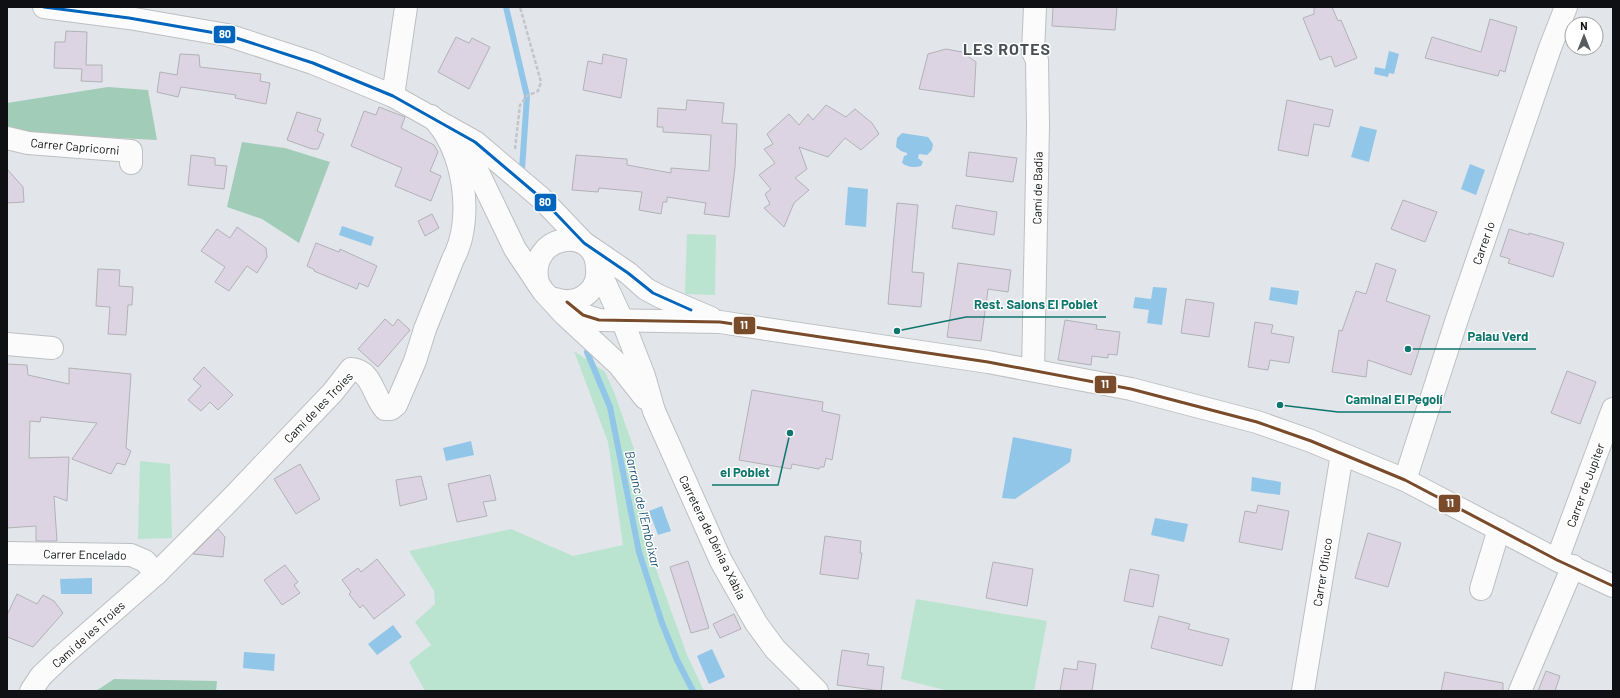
<svg xmlns="http://www.w3.org/2000/svg" width="1620" height="698" font-family="Barlow,sans-serif">
<style>
.green{fill:#bae4cf}
.forest{fill:#a1cdb8}
.water{fill:#92c6e9}
.lines{fill:none;stroke-linecap:round;stroke-linejoin:round}
.stream{stroke:#92c6e9;stroke-width:6}
.building{fill:#dcd4e3;stroke:#b2b2b5}
.minor-casing{stroke:#bdbfc2;stroke-width:24}
.path{stroke:#c5c5c7;stroke-width:2.5;stroke-dasharray:4 2;stroke-linecap:butt}
.minor{stroke:#fbfbfc;stroke-width:22}
.bus-1-casing{stroke:#fff;stroke-width:6}
.bus-2-casing{stroke:#fff;stroke-width:6}
.bus-1{stroke:#7a4b2a;stroke-width:3}
.bus-2{stroke:#0065bd;stroke-width:3}
.labels{text-anchor:middle;dominant-baseline:central;stroke-width:3;stroke-linejoin:round;paint-order:stroke}
.street-label{font-size:12px;fill:#0e1013;stroke:#fff}
.water-label{font-size:13px;font-style:italic;fill:#1e5576;stroke:#fff}
.district-label{font-size:16px;font-weight:bold;letter-spacing:1px;fill:#4a4f56;stroke:#fff}
.leader{fill:none;stroke:#0f766e;stroke-width:1.5}
.callout-dot{fill:#0f766e;stroke:#fff;stroke-width:1.5}
.callout-label{font-size:13px;text-anchor:middle;font-weight:bold;fill:#0f766e;stroke:#fff;stroke-width:3;stroke-linejoin:round;paint-order:stroke}
.line-badge{stroke:#fff;stroke-width:1.5}
.badge-label{font-size:11px;text-anchor:middle;font-weight:bold;fill:#fff}
</style>
<rect width="100%" height="100%" fill="#e2e5ea"/>
<!-- green -->
<g class="green">
<polygon points="687,234 716,235 715,295 685,294"/>
<polygon points="574,351 605,372 614,392 634,449 650,552 687,655 704,691 425,691 409,662 431,645 415,622 435,604 434,591 409,551 511,529 573,556 623,545 608,442"/>
<polygon points="140,461 170,464 172,538 138,539"/>
<polygon points="916,599 1047,621 1034,691 949,691 901,679"/>
</g>
<!-- forest -->
<g class="forest">
<polygon points="108,87 148,90 157,140 23,133 7,128 7,103"/>
<polygon points="242,142 285,148 330,162 299,243 262,219 227,207"/>
<polygon points="114,679 217,681 216,691 96,691"/>
</g>
<!-- water -->
<g class="water">
<polygon points="1389,51 1399,54 1394,74 1389,73 1388,77 1374,74 1375,67 1385,69"/>
<polygon points="1360,126 1377,130 1369,162 1351,157"/>
<path d="M902,133L928,137L933,144L932,150L927,155L919,154L918,158L923,162L921,166C914,168 907,167 902,163L904,156L907,155V153L901,151L896,147L897,138Z"/>
<polygon points="1470,164 1485,170 1476,195 1461,189"/>
<polygon points="848,187 868,189 866,227 845,225"/>
<polygon points="342,226 374,237 371,246 339,235"/>
<polygon points="1153,287 1167,288 1162,325 1147,323 1149,310 1133,308 1135,297 1151,299"/>
<polygon points="1271,287 1299,291 1297,305 1269,300"/>
<polygon points="1013,437 1072,449 1070,462 1015,499 1002,498"/>
<polygon points="471,441 474,455 446,461 443,448"/>
<polygon points="1252,477 1281,482 1280,495 1251,491"/>
<polygon points="662,506 671,531 658,535 649,511"/>
<polygon points="1155,518 1188,524 1184,542 1151,535"/>
<polygon points="92,578 92,594 61,594 60,579"/>
<polygon points="393,625 402,637 377,655 368,644"/>
<polygon points="712,649 725,677 709,684 697,656"/>
<polygon points="244,652 275,654 274,671 243,668"/>
</g>
<g class="lines">
<!-- stream -->
<g class="stream">
<polyline points="506,7 527,96 522,169"/>
<polyline points="587,352 610,407 639,552 662,623 677,660 693,691"/>
</g>
</g>
<!-- building -->
<g class="building">
<polygon points="1053,7 1117,7 1115,30 1052,26"/>
<polygon points="1314,7 1332,7 1338,21 1341,20 1357,58 1335,67 1331,56 1320,60 1303,18 1314,14"/>
<polygon points="1490,19 1517,27 1505,72 1500,70 1498,76 1425,58 1432,37 1481,52"/>
<polygon points="66,31 87,32 86,65 102,65 102,82 81,81 82,69 54,68 55,42 65,42"/>
<polygon points="456,37 469,43 472,38 490,47 469,89 438,72"/>
<polygon points="946,49 962,52 976,62 974,97 919,89 928,54"/>
<polygon points="180,54 199,55 200,67 261,74 260,81 270,83 266,104 235,98 236,95 181,87 178,97 157,92 160,72 177,75"/>
<polygon points="603,54 627,59 621,98 583,90 588,61 602,64"/>
<polygon points="687,100 724,103 722,123 737,124 735,167 729,217 704,214 706,203 667,197 667,202 663,202 661,214 639,210 642,192 599,188 598,192 572,190 576,155 627,159 627,165 671,173 671,168 709,171 711,135 663,132 663,127 657,127 658,108 686,110"/>
<polygon points="1287,100 1333,110 1329,127 1314,124 1308,156 1278,150"/>
<polygon points="826,105 846,117 855,109 872,123 879,134 861,150 845,138 828,157 799,147 807,169 795,178 809,190 794,203 784,227 764,208 770,204 765,194 771,189 759,175 775,163 764,149 773,144 767,134 789,114 799,125 808,114 813,120"/>
<polygon points="379,107 405,117 401,128 434,145 438,152 430,171 441,176 431,201 395,186 402,168 351,146 364,111 376,115"/>
<polygon points="297,112 321,119 317,131 324,134 318,149 312,149 287,140"/>
<polygon points="969,152 1017,158 1013,182 966,176"/>
<polygon points="191,155 215,158 215,165 227,166 224,189 188,185"/>
<polygon points="7,169 23,187 24,202 7,203"/>
<polygon points="1403,200 1437,212 1425,242 1391,229"/>
<polygon points="897,203 918,205 912,272 924,273 921,307 888,304"/>
<polygon points="956,205 997,212 994,235 952,228"/>
<polygon points="432,214 439,228 425,236 418,221"/>
<polygon points="237,227 262,245 266,248 267,257 257,273 247,266 229,291 215,282 225,267 201,251 217,229 230,238"/>
<polygon points="1509,229 1529,235 1529,233 1564,243 1553,277 1508,263 1510,259 1500,256"/>
<polygon points="316,243 339,252 340,249 377,266 368,287 359,283 357,289 314,271 315,270 307,266"/>
<polygon points="958,263 1011,270 1008,292 988,289 981,341 947,337"/>
<polygon points="1376,263 1396,270 1386,301 1430,316 1411,375 1368,360 1366,377 1332,372 1339,330 1342,331 1356,291 1366,294"/>
<polygon points="98,269 120,270 119,286 133,287 132,305 128,305 126,335 108,334 110,307 96,306"/>
<polygon points="1186,299 1214,303 1209,337 1181,333"/>
<polygon points="385,319 393,326 398,319 410,330 378,367 358,349"/>
<polygon points="1065,320 1097,325 1096,329 1120,332 1117,355 1108,354 1108,358 1092,356 1091,365 1058,360"/>
<polygon points="1255,322 1273,325 1271,333 1294,337 1289,363 1270,360 1268,370 1248,367"/>
<polygon points="7,364 27,365 28,375 69,384 69,368 131,374 126,448 131,451 125,465 117,463 111,474 72,459 97,423 41,417 40,422 30,421 29,458 69,457 67,501 54,496 57,541 36,541 36,526 7,528"/>
<polygon points="204,367 233,395 218,410 210,402 201,411 188,400 201,386 193,379"/>
<polygon points="1567,371 1596,382 1580,424 1551,413"/>
<polygon points="752,390 823,402 822,411 840,415 832,460 826,458 824,467 820,467 819,469 792,464 791,469 739,460"/>
<polygon points="300,464 320,499 296,514 274,479"/>
<polygon points="490,475 496,500 483,502 487,516 457,522 448,484"/>
<polygon points="421,476 427,499 400,506 396,480"/>
<polygon points="1258,505 1289,511 1282,550 1239,542 1245,511 1256,513"/>
<polygon points="218,529 225,537 223,557 193,554"/>
<polygon points="1368,533 1401,543 1388,587 1355,578"/>
<polygon points="825,536 861,541 860,553 862,553 858,579 820,574"/>
<polygon points="377,559 405,595 374,619 363,605 360,608 349,594 351,592 342,580 358,568 361,572"/>
<polygon points="688,561 709,628 691,633 670,567"/>
<polygon points="993,562 1033,569 1027,606 986,598"/>
<polygon points="285,565 298,582 294,585 300,593 282,605 264,580"/>
<polygon points="1130,569 1159,575 1153,607 1124,601"/>
<polygon points="17,594 37,604 43,595 54,601 63,613 33,647 7,637 7,615"/>
<polygon points="734,614 741,629 720,638 713,624"/>
<polygon points="1159,616 1190,624 1188,629 1229,639 1222,666 1151,648"/>
<polygon points="842,650 869,654 867,665 884,667 881,691 837,685"/>
<polygon points="1078,661 1096,664 1092,691 1060,691 1064,668 1077,670"/>
<polygon points="1546,671 1560,676 1555,691 1538,691"/>
<polygon points="1445,672 1503,683 1503,691 1441,691"/>
</g>
<g class="lines">
<!-- minor casing -->
<g class="minor-casing">
<g id="minor">
<polyline points="44,7 129,18 227,35 313,63 393,96 475,142 541,198 584,243 628,273 646,289 659,296 711,318"/>
<polyline points="393,96 406,7"/>
<polyline points="7,138 28,143 131,151 131,163"/>
<polyline points="455,138 474,164 515,249 543,291 564,314 619,365 645,398"/>
<polyline points="597,266 623,322 644,376 654,411 721,561 756,623 775,649 817,691"/>
<path d="M538,283C526,234 597,223 597,269C598,278 596,285 589,292C580,301 567,303 555,299"/>
<polyline points="567,302 583,315 599,320 720,322 988,362 1131,389 1257,422 1311,441 1405,480 1557,560 1613,586"/>
<polyline points="7,344 52,348"/>
<polyline points="1033,370 1038,126 1037,60 1033,52 1035,7"/>
<polyline points="1405,480 1457,319 1550,48 1566,7"/>
<polyline points="7,553 131,555 145,561 156,574"/>
<polyline points="1557,560 1613,409"/>
<polyline points="1481,589 1499,529"/>
<path d="M31,691L41,676L61,657L156,574L229,501L333,392L351,369C372,370 373,396 385,409H391L396,405L415,361L425,329L453,259C475,219 464,147 431,116"/>
<polyline points="1303,691 1342,454"/>
<polyline points="1520,691 1573,566"/>
</g>
</g>
<!-- path -->
<polyline class="path" points="515,149 520,105 527,96 538,91 541,82 520,7"/>
<!-- minor -->
<use href="#minor" class="minor"/>
<!-- bus-1 casing -->
<g class="bus-1-casing">
<polyline id="bus-1" points="567,302 583,315 599,320 720,322 988,362 1131,389 1257,422 1311,441 1405,480 1557,560 1613,586"/>
</g>
<!-- bus-2 casing -->
<g class="bus-2-casing">
<polyline id="bus-2" points="44,7 129,18 227,35 313,63 393,96 475,142 541,198 584,243 628,273 653,293 691,310"/>
</g>
<!-- bus-1 -->
<use href="#bus-1" class="bus-1"/>
<!-- bus-2 -->
<use href="#bus-2" class="bus-2"/>
</g>
<g class="labels">
<!-- street labels -->
<g class="street-label">
<text transform="translate(75 146) rotate(5)">Carrer Capricorni</text>
<text transform="translate(1037 188) rotate(-89)">Camí de Badia</text>
<text transform="translate(1483 243) rotate(-71)">Carrer Io</text>
<text transform="translate(318 407) rotate(-46)">Camí de les Troies</text>
<text transform="translate(1585 485) rotate(-70)">Carrer de Jupiter</text>
<text transform="translate(713 537) rotate(64)">Carretera de Dénia a Xàbia</text>
<text transform="translate(85 554) rotate(1)">Carrer Encelado</text>
<text transform="translate(1322 572) rotate(-81)">Carrer Ofiuco</text>
<text transform="translate(88 634) rotate(-42)">Camí de les Troies</text>
</g>
<!-- water labels -->
<g class="water-label">
<text transform="translate(643 509) rotate(77)">Barranc de l'Emboixar</text>
</g>
<!-- district labels -->
<g class="district-label">
<text x="1007" y="48">LES ROTES</text>
</g>
</g>
<!-- callouts -->
<path class="leader" d="M897 331L966 317H1106M1408 349L1460 349H1536M1280 405L1338 412H1451M790 433L778 485H712"/>
<g class="callout-dot">
<circle cx="897" cy="331" r="4"/>
<circle cx="1408" cy="349" r="4"/>
<circle cx="1280" cy="405" r="4"/>
<circle cx="790" cy="433" r="4"/>
</g>
<g class="callout-label">
<text x="1036" y="309">Rest. Salons El Poblet</text>
<text x="1498" y="341">Palau Verd</text>
<text x="1394" y="404">Caminal El Pegolí</text>
<text x="745" y="477">el Poblet</text>
</g>
<g class="line-badge">
<rect x="213" y="25" width="23" height="19" rx="4" fill="#0065bd"/>
<rect x="534" y="193" width="23" height="19" rx="4" fill="#0065bd"/>
<rect x="733" y="316" width="23" height="19" rx="4" fill="#7a4b2a"/>
<rect x="1094" y="375" width="23" height="19" rx="4" fill="#7a4b2a"/>
<rect x="1438" y="494" width="23" height="19" rx="4" fill="#7a4b2a"/>
</g>
<g class="badge-label">
<text x="225" y="38">80</text>
<text x="545" y="206">80</text>
<text x="744" y="329">11</text>
<text x="1105" y="388">11</text>
<text x="1450" y="507">11</text>
</g>
<!-- border -->
<rect width="1620" height="698" fill="none" stroke="#0e1013" stroke-width="16"/>
<!-- north arrow -->
<g transform="translate(1584 36)"><circle r="19" fill="#ffffff" stroke="#9f9fa1"/>
<path d="M0-3L7 15L0 10L-7 15Z" fill="#585b5e"/>
<text y="-6" font-size="11" font-weight="bold" text-anchor="middle" fill="#0e1013">N</text>
</g>
</svg>
